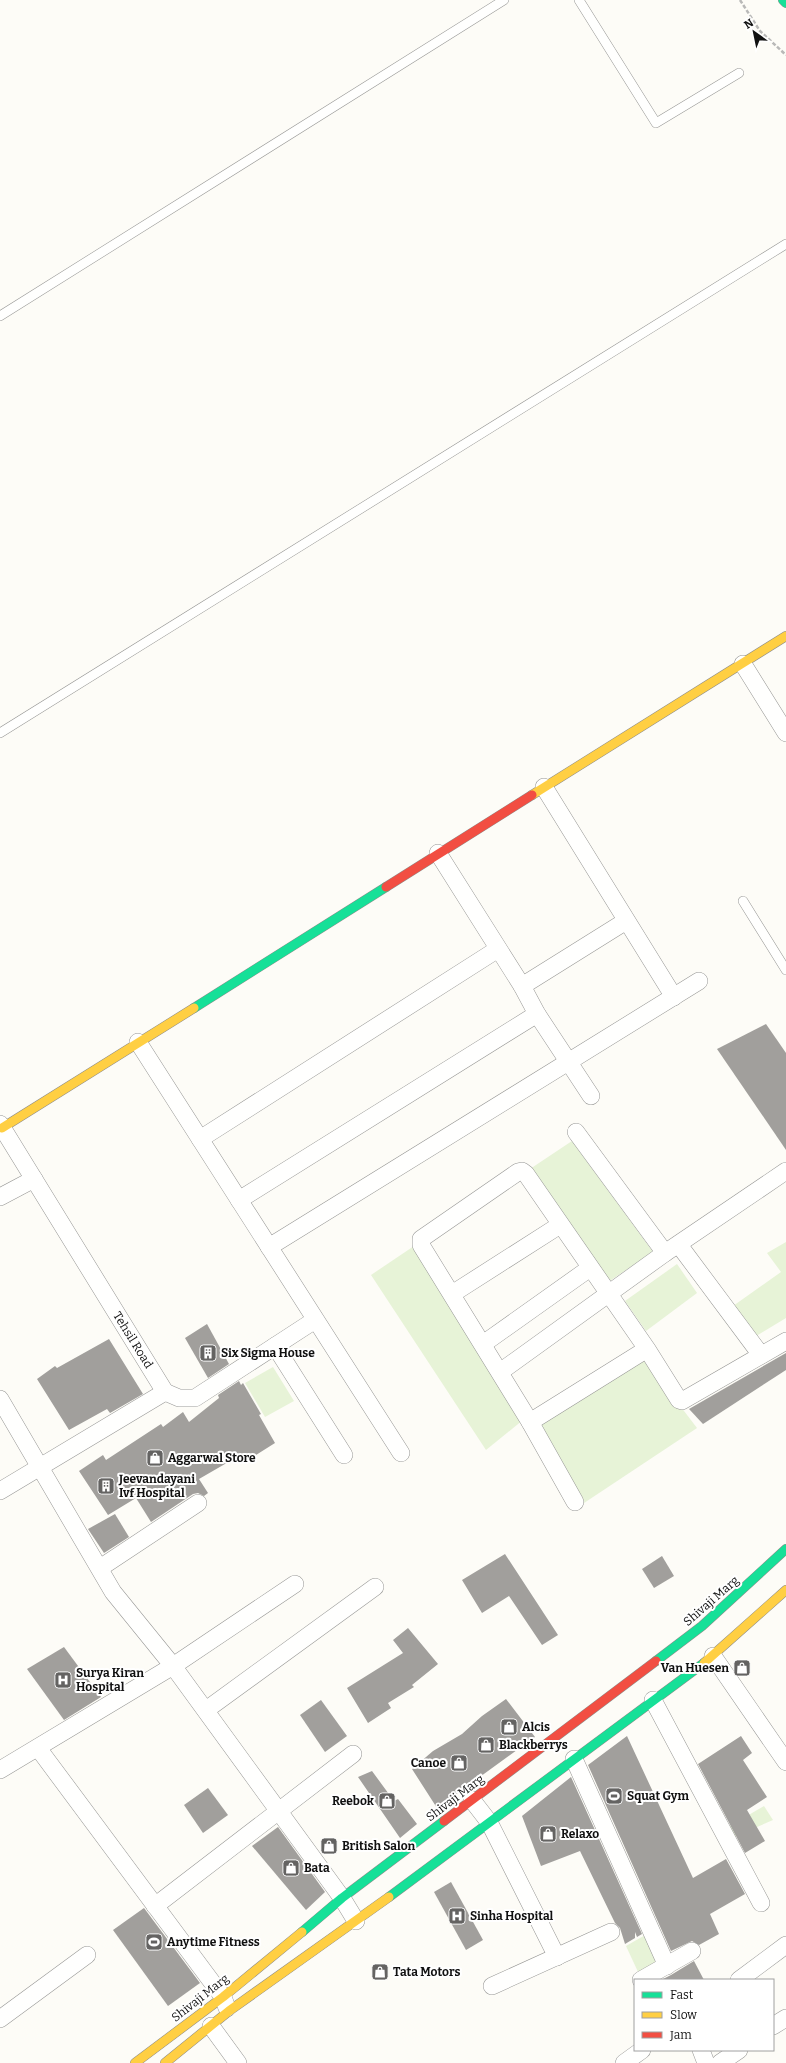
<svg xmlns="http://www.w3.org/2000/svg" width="786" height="2063" font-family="Bitter,serif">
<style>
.green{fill:#e7f3d7}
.building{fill:#a19f9c}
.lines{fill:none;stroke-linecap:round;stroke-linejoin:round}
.lane-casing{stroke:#979795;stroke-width:10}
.street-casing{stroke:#979795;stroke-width:18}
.fast-casing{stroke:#8e8d8b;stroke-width:10}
.slow-casing{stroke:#8e8d8b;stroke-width:10}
.jam-casing{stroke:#8e8d8b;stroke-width:10}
.path{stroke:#b9b9b8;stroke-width:2.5;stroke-dasharray:4 2;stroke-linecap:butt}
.lane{stroke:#fffffe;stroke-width:9}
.street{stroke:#fffffe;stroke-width:17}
.fast{stroke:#16e098;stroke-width:9}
.slow{stroke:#ffcf43;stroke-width:9}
.jam{stroke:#f24e42;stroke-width:9}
.labels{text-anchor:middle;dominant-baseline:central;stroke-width:4;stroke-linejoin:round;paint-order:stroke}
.street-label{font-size:12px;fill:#111;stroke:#fff}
.poi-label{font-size:12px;font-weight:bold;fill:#111;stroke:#fff;text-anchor:start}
</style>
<rect width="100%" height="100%" fill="#fdfcf7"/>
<!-- green -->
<g class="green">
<polygon points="572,1141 653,1252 605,1284 527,1171"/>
<polygon points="786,1242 786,1318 753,1338 733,1306 781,1272 767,1253"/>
<polygon points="414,1246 523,1420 486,1450 371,1275"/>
<polygon points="677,1264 697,1293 646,1331 625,1301"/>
<polygon points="639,1352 697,1428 578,1507 524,1426"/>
<polygon points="273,1367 294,1401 265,1417 245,1383"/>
<polygon points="764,1806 773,1820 734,1837 728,1827"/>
<polygon points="647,1934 663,1962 639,1974 626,1946"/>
</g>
<!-- building -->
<g class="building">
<polygon points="766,1024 786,1053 786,1150 717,1049"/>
<polygon points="207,1324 229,1364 208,1378 185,1338"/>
<polygon points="109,1339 143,1394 110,1413 107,1409 69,1430 37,1379 55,1366 57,1368"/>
<polygon points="786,1353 786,1370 703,1424 689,1409"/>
<polygon points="239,1381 241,1385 243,1383 261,1414 259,1415 275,1443 248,1460 244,1453 199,1479 208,1493 204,1496 198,1493 193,1494 151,1522 136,1498 108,1515 79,1471 103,1455 106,1460 161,1424 163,1427 183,1412 189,1422 219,1398 218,1395"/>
<polygon points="115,1514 129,1537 104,1553 88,1529"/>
<polygon points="505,1554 558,1635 542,1645 509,1596 482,1613 462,1580"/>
<polygon points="662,1556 674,1576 654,1588 642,1569"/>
<polygon points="408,1628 438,1664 412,1685 414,1687 388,1703 391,1708 368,1723 347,1688 403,1653 393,1640"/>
<polygon points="64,1647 101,1697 64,1720 27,1669"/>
<polygon points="506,1699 535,1737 437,1808 412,1769 433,1751 462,1734 482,1716"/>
<polygon points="321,1700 347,1736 325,1752 300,1715"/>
<polygon points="627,1736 693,1878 726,1859 745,1894 710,1914 719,1934 699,1945 692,1941 671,1951 588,1765"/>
<polygon points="741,1736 752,1753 743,1760 767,1797 747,1810 765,1841 745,1853 698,1764"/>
<polygon points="372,1771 394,1801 398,1799 417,1824 400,1838 358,1777"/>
<polygon points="571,1777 642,1934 637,1937 635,1932 635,1938 625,1944 620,1928 615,1923 580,1851 541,1866 522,1816"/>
<polygon points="208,1788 228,1815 203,1833 184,1805"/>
<polygon points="278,1827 325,1892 306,1910 252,1846"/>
<polygon points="451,1882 483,1940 466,1950 434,1892"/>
<polygon points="144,1908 200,1983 168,2006 113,1930"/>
<polygon points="694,1961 704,1980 661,1980 671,1975"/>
</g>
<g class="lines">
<!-- lane casing -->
<g class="lane-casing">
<g id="lane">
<polyline points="579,0 656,123 739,73"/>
<polyline points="0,316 504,0"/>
<polyline points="0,733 786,244"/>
<polyline points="743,901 786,970"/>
</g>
</g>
<!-- street casing -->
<g class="street-casing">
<g id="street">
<polyline points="743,664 786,733"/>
<polyline points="544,787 674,997"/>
<polyline points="438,853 522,986 537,1014 591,1096"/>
<polyline points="522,986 626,921"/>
<polyline points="138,1042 401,1453"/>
<polyline points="0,1124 165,1392"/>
<polyline points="576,1132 665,1253"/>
<polyline points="200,1139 498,949"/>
<polyline points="0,1197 34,1179"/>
<polyline points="239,1200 537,1014"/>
<polyline points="679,1245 761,1355"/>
<polyline points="269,1247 699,981"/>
<polyline points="452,1294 560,1225"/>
<polyline points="483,1344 590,1268"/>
<polyline points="275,1346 344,1455"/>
<polyline points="647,1349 530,1422 421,1245 421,1239 518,1172 522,1171 526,1174 647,1349 679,1400 682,1401 786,1341"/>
<polyline points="500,1372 665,1253 786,1171"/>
<polyline points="165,1392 179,1398 195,1398 315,1320"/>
<polyline points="0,1399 113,1592 173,1666 342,1898 356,1921"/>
<polyline points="530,1422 575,1502"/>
<polyline points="0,1491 165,1392"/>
<polyline points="100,1568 198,1503"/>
<polyline points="713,1656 786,1762"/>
<polyline points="653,1700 761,1903"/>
<polyline points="206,1710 375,1587"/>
<polyline points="38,1748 223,1997 227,2008"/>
<polyline points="574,1759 667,1966"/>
<polyline points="0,1770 173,1666 295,1584"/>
<polyline points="472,1800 489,1822 557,1957"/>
<polyline points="155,1906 353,1754"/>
<polyline points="641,1980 692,1951"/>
<polyline points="739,1980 786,1945"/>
<polyline points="492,1986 611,1932"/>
<polyline points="0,2019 87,1955"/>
<polyline points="211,2026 238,2063"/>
<polyline points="773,2026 786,2018"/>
<polyline points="701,2050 706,2063"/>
<polyline points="624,2063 642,2050"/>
<polyline points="720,2063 739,2050"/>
</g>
</g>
<!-- fast casing -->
<g class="fast-casing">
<g id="fast">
<polyline points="783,0 786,3"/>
<polyline points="194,1008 386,887"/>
<polyline points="656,1661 702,1626 786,1549"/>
<polyline points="389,1897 704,1663"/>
<polyline points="302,1932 342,1898 444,1821"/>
</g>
</g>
<!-- slow casing -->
<g class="slow-casing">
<g id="slow">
<polyline points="532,795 786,636"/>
<polyline points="2,1128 194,1008"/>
<polyline points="704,1663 786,1590"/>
<polyline points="135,2063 223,1997 302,1932"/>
<polyline points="165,2063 229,2011 389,1897"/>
</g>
</g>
<!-- jam casing -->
<g class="jam-casing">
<g id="jam">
<polyline points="386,887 532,795"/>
<polyline points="444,1821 656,1661"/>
</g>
</g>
<!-- path -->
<polyline class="path" points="740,0 760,31 786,55"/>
<!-- lane -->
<use href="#lane" class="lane"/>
<!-- street -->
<use href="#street" class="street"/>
<!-- fast -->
<use href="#fast" class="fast"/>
<!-- slow -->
<use href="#slow" class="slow"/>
<!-- jam -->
<use href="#jam" class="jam"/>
</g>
<!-- icons -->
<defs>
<g id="building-square" transform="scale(0.9)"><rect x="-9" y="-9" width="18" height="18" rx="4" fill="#646362" stroke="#fff"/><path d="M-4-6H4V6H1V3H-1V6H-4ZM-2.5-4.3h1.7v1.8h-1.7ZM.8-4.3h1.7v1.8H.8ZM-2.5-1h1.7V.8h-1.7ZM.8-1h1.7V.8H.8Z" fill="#fff"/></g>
<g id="shop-square" transform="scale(0.9)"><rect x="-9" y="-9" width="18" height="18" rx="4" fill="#646362" stroke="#fff"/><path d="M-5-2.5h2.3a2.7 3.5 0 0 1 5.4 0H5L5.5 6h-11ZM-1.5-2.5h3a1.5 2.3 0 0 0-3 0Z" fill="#fff"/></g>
<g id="hospital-square" transform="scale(0.9)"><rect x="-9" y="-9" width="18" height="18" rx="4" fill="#646362" stroke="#fff"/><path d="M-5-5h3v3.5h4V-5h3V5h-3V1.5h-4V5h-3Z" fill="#fff"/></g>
<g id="stadium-square" transform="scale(0.9)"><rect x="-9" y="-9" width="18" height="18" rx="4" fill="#646362" stroke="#fff"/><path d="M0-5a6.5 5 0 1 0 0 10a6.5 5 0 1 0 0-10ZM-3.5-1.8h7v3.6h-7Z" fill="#fff"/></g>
</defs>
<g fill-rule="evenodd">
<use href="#building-square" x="208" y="1353"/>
<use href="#shop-square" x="155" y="1458"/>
<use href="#building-square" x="106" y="1486"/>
<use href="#shop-square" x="742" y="1668"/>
<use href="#hospital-square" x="63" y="1680"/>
<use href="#shop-square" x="509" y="1727"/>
<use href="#shop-square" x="486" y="1745"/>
<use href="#shop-square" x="459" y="1763"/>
<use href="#stadium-square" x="614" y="1796"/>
<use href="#shop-square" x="387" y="1801"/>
<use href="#shop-square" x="548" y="1834"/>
<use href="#shop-square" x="329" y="1846"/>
<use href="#shop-square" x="291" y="1868"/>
<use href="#hospital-square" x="457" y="1916"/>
<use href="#stadium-square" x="154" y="1942"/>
<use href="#shop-square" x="380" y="1972"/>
</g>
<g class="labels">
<!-- street labels -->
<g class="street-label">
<text transform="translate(133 1340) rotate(58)">Tehsil Road</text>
<text transform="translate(711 1601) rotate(-41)">Shivaji Marg</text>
<text transform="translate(455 1798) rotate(-37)">Shivaji Marg</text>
<text transform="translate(200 1998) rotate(-38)">Shivaji Marg</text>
</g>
<!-- poi labels -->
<g class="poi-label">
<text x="221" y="1353">Six Sigma House</text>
<text x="168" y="1458">Aggarwal Store</text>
<text x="119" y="1479">Jeevandayani<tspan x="119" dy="14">Ivf Hospital</tspan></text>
<text x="729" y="1668" text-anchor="end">Van Huesen</text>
<text x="76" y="1673">Surya Kiran<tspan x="76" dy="14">Hospital</tspan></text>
<text x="522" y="1727">Alcis</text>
<text x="499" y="1745">Blackberrys</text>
<text x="446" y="1763" text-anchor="end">Canoe</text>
<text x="627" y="1796">Squat Gym</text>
<text x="374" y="1801" text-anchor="end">Reebok</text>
<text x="561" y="1834">Relaxo</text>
<text x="342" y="1846">British Salon</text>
<text x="304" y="1868">Bata</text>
<text x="470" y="1916">Sinha Hospital</text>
<text x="167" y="1942">Anytime Fitness</text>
<text x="393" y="1972">Tata Motors</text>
</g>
</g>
<!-- legend -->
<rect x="634" y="1979" width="140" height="72" fill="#ffffff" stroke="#a0a0a0"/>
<rect x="642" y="1992" width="20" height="6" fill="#16e098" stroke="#a0a0a0"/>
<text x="670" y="1999" font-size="12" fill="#111111">Fast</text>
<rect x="642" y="2012" width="20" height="6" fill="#ffcf43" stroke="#a0a0a0"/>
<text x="670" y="2019" font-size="12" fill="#111111">Slow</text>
<rect x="642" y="2032" width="20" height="6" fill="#f24e42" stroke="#a0a0a0"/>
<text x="670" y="2039" font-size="12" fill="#111111">Jam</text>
<!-- north arrow -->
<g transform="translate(754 32) rotate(327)" stroke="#ffffff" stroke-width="3" paint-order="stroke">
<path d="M0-3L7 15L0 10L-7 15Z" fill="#111111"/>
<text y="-6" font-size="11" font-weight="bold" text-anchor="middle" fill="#111111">N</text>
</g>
</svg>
